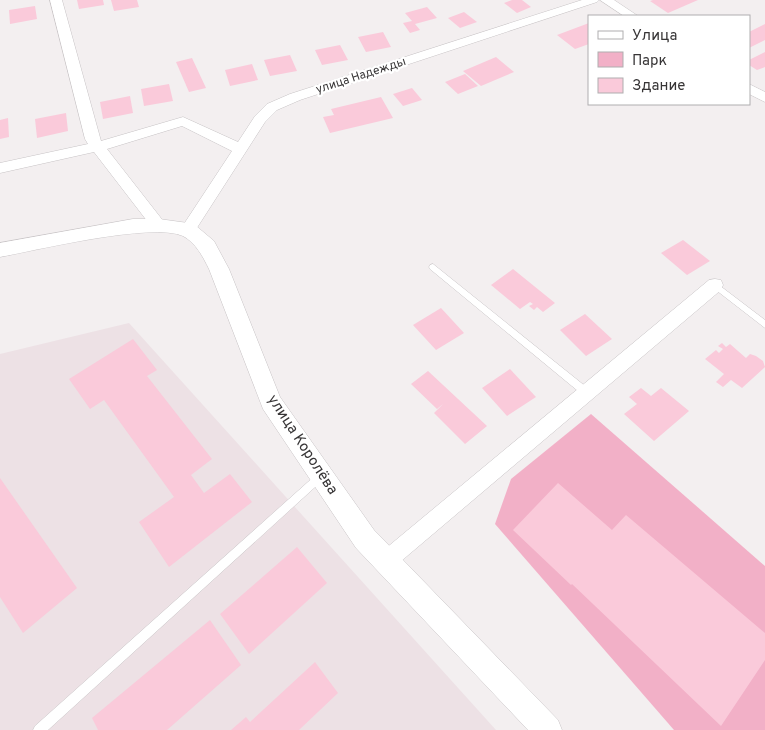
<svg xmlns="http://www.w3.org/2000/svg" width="765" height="730" font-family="Overpass,sans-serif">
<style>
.built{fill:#ede1e5}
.green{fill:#f2b0c7}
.building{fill:#facada}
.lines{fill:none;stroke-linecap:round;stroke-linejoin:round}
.service-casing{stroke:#c7c3c5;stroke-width:1}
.minor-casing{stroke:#c7c3c5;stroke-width:1}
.tertiary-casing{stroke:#c7c3c5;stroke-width:1}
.service{fill:#fff;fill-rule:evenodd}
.minor{fill:#fff;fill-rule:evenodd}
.tertiary{fill:#fff;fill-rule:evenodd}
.labels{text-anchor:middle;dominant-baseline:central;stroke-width:4.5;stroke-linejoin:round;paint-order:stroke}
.far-street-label{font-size:12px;fill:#373536;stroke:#fff}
.street-label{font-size:15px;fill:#373536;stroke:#fff}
</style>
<rect width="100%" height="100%" fill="#f3eff0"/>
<!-- built -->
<polygon class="built" points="129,323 496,730 0,730 0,354"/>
<!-- green -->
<polygon class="green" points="591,414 765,566 765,730 674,730 495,524 511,479"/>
<!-- building -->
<g class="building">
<polygon points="77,0 103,0 104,5 79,9"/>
<polygon points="111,0 137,0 139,7 114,11"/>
<polygon points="512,0 522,0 531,7 517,13 504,3"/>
<polygon points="653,0 698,0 668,13 650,1"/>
<polygon points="35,6 37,19 10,24 9,10"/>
<polygon points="427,7 437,18 415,24 420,30 410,33 403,23 412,21 405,13"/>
<polygon points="464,12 477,22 460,28 448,18"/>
<polygon points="589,23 589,44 575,49 557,35"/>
<polygon points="765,24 765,40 749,48 749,32"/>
<polygon points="383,32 391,47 366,52 358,37"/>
<polygon points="340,45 348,60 322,65 315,50"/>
<polygon points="765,52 765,67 757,70 749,65 749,60"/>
<polygon points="290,55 297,71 270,76 264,60"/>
<polygon points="496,57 514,72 481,86 463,71"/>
<polygon points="192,58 206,88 189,92 176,62"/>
<polygon points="252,64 258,80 230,86 225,70"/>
<polygon points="465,74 478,86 458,94 445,82"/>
<polygon points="169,84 173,101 144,106 141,89"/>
<polygon points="412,88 422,100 403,106 393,94"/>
<polygon points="130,96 133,113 103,119 100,102"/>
<polygon points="381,97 393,118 330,133 323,117 334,115 331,109"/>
<polygon points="66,113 68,131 37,138 35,119"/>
<polygon points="8,118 9,137 0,139 0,120"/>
<polygon points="683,240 710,261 687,275 661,253"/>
<polygon points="513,269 555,303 543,312 537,307 534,310 529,306 533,304 530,302 520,309 491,285"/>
<polygon points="441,308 464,333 436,350 413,325"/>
<polygon points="585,314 612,339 586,356 560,330"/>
<polygon points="133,339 157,370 147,376 212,459 191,475 204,493 230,474 252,502 169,567 139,522 174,497 104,400 90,409 69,379"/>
<polygon points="722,343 726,347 730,344 746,358 750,354 756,356 763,361 765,367 742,388 731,380 723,387 716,382 724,374 705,359 716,350 719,353 723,349 718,346"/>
<polygon points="510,369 536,397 507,416 482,388"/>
<polygon points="428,371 487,426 465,444 434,413 443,404 437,409 411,384"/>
<polygon points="641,388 651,396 661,388 689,411 654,441 624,414 637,404 629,397"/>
<polygon points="0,478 77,588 23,633 0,597"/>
<polygon points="558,483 612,530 626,515 765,633 765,660 721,726 572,584 571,585 513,530"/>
<polygon points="297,547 327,583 249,654 220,614"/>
<polygon points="210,620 241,665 167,730 98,730 92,718"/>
<polygon points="315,662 338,693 299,730 231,730 246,717 250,722"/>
</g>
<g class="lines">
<!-- service casing -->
<g class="service-casing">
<g id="service">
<polygon points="433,264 590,390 591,393 590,396 587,397 584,396 430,269 429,267 430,265"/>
<polygon points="715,282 765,320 765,328 712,287 711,285"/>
<polygon points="321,471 324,473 326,476 324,479 48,730 33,730 35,726 318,473"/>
</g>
</g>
<!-- minor casing -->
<g class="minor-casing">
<g id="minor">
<polygon points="50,0 62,0 101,141 183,117 238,142 255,116 267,104 290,94 582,0 599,0 597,2 300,100 277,110 265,122 193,234 188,236 183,234 180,230 232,151 182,126 107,149 164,222 167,226 164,230 159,232 154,230 94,152 0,173 0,163 88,144 85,139"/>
<polygon points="600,0 614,0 638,16 624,16"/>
<polygon points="749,84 765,92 765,102 749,94"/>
<polygon points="715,279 721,280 723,285 721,290 393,568 386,571 379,568 376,561 379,554 709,280"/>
</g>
</g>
<!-- tertiary casing -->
<g class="tertiary-casing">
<path id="tertiary" d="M133,219H159L188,223L195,225L214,241L229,269L280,397L374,530L558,720L562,730H528L356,548L263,409L209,269C203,257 196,243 183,236C153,222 37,250 0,257V243Z"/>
</g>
<!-- service -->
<use href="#service" class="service"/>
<!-- minor -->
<use href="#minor" class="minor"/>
<!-- tertiary -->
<use href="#tertiary" class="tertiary"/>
</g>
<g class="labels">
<!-- far-street labels -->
<g class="far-street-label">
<text transform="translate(361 76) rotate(-18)">улица Надежды</text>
</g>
<!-- street labels -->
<g class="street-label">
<text transform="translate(302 445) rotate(57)">улица Королёва</text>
</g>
</g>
<!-- legend -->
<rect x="588" y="15" width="162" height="90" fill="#ffffff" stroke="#afaeaf"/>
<rect x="598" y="31" width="25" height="8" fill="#ffffff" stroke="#afaeaf"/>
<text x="632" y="40" font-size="15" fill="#373536">Улица</text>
<rect x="598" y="52" width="25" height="15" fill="#f2b0c7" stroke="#afaeaf"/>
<text x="632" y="65" font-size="15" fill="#373536">Парк</text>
<rect x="598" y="78" width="25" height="15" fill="#facada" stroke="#afaeaf"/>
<text x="632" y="90" font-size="15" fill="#373536">Здание</text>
</svg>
